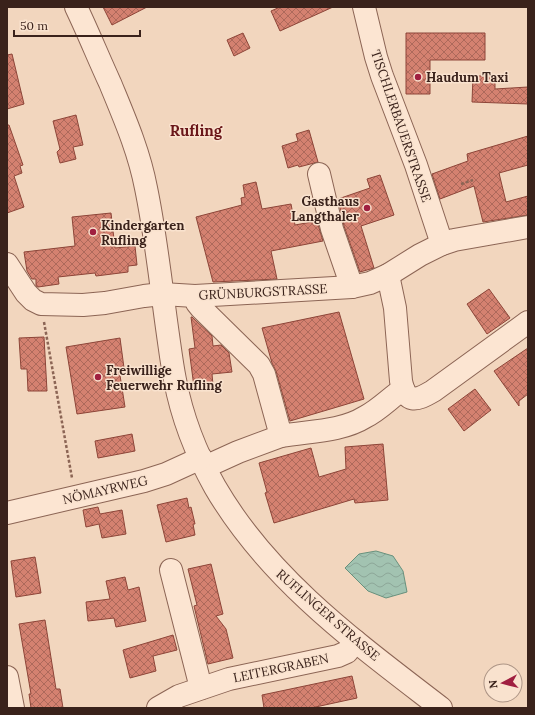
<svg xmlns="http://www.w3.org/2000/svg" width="535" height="715" font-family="Lora,serif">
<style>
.water{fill:url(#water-waves);stroke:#68917d}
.building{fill:url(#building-cross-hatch);stroke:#8d4538}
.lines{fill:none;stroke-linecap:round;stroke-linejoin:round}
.minor-casing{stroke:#8c6555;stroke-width:24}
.path{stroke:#8c6555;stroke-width:2.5;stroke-dasharray:3 2;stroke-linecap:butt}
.minor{stroke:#fce5d2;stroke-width:22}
.poi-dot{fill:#a01f40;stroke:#f9e2ce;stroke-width:1.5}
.labels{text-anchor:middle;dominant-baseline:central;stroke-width:3;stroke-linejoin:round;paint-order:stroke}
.poi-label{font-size:13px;font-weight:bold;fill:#3a221b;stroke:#f9e2ce;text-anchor:start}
.street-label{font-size:13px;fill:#3a221b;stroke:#f9e2ce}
.quarter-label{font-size:15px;font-weight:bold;fill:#6a1619;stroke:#f9e2ce}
</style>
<defs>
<pattern id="water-waves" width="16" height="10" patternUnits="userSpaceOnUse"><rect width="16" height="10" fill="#a2c3b1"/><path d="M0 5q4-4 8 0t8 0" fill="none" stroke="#8ca798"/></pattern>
<pattern id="building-cross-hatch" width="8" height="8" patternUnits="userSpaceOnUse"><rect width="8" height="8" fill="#d48170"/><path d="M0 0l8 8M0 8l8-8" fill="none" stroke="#ad695b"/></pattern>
</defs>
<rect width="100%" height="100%" fill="#f2d6be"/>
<!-- water -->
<polygon class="water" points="376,551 393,556 403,571 407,592 386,598 368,591 345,568 359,554"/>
<!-- building -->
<g class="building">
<polygon points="103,7 147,7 112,25"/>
<polygon points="280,7 333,7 280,31 271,11"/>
<polygon points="243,33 250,48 234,56 227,40"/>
<polygon points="406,33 485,33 485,60 430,60 430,94 406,94"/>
<polygon points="12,54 24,104 7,109 7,55"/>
<polygon points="473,76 495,76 495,89 528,87 528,104 472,102"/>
<polygon points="76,115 83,145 73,147 76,159 60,163 57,152 60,149 53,121"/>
<polygon points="7,125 9,125 23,165 20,166 22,173 14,176 24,207 7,213"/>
<polygon points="309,130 318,162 299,167 298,165 288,168 282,146 298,141 296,134"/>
<polygon points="528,136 528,165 499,173 506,202 528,196 528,215 483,222 474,186 440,199 432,174 468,161 467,154"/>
<polygon points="380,175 394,215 361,226 374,268 360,272 344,226 338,199 370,188 367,179"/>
<polygon points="256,182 262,209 291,204 295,225 317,221 323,241 271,251 277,279 213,282 196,217 242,205 241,198 245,197 243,185"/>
<polygon points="111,213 115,248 135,246 137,265 128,266 128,272 96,276 95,273 58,277 59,284 38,287 36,286 36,279 32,279 27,271 24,252 75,246 72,217"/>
<polygon points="489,289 510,318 487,334 467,304"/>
<polygon points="339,312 364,399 290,421 276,371 272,363 262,328"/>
<polygon points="191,317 192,317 212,336 213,346 221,345 229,353 232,372 212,374 213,385 194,387 189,349 195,348"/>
<polygon points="44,337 47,391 28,391 27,369 21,369 19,338"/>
<polygon points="120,338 124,368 119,369 125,407 77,414 66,347"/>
<polygon points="528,348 528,394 519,401 519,406 494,371"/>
<polygon points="475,389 491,410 464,431 448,409"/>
<polygon points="132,434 135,451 98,458 95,441"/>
<polygon points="383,444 388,500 355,503 354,499 274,523 265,493 267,492 259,463 311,448 319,477 346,469 345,447"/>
<polygon points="187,498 189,508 191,507 195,524 193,524 195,535 166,542 157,505"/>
<polygon points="98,507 100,514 122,510 126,534 102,538 99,524 86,527 83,510"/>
<polygon points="35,557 41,593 16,597 11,561"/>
<polygon points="211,564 223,614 216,616 226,629 233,658 208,664 194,606 197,605 188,569"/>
<polygon points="125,577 128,590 139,587 146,621 116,627 114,618 88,621 86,602 110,599 106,581"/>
<polygon points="45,620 56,689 60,689 63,708 31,708 29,694 31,694 19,624"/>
<polygon points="173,635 177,650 153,656 156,671 130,678 123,650"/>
<polygon points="352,676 357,698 311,708 264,708 262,695"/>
</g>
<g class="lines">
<!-- minor casing -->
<g class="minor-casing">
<g id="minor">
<path d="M76,7C88,32 98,57 110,83C124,117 139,151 146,188C156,236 161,286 168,335C170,349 172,365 175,380C182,417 197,455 215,487C269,580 358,644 441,708"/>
<polyline points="364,7 376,57 382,76 416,165 442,244"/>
<polyline points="319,174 332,229 352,287"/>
<polyline points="7,264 26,293 33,300 41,304 83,305 105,303 144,296 162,294 195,296 352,287 370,283 388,275 420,255 442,244 454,240 528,227"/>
<path d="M388,275L395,308L401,381C406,404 416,401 433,391L528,322"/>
<path d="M195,296L197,303L201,308L259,365L264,374L281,436C308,431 341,432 365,417C379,410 390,398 403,389"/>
<polyline points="205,467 238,452 281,436"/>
<polyline points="7,513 144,481 166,474 201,458"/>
<polyline points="171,570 201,688"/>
<polyline points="7,677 13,708"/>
<polyline points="158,708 179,696 229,679 338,656 347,652 355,641"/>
</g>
</g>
<!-- path -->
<g class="path">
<polyline points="461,184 473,180"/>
<polyline points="44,322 72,478"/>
</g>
<!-- minor -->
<use href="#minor" class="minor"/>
</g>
<!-- markers -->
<g class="poi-dot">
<circle cx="418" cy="77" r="4"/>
<circle cx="367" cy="208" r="4"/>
<circle cx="93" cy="232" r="4"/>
<circle cx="98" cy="377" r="4"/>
</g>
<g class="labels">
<!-- poi labels -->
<g class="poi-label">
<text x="426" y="77">Haudum Taxi</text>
<text x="359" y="201" text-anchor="end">Gasthaus<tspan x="359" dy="15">Langthaler</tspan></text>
<text x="101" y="225">Kindergarten<tspan x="101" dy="15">Rufling</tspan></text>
<text x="106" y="370">Freiwillige<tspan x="106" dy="15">Feuerwehr Rufling</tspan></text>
</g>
<!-- street labels -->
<g class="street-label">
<text transform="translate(401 126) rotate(71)">TISCHLERBAUERSTRASSE</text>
<text transform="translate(263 292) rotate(-3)">GRÜNBURGSTRASSE</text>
<text transform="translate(105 490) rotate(-13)">NÖMAYRWEG</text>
<text transform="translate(328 615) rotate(41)">RUFLINGER STRASSE</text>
<text transform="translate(281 668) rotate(-12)">LEITERGRABEN</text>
</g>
<!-- quarter labels -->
<g class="quarter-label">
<text x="196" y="130">Rufling</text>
</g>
</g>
<!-- border -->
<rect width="535" height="715" fill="none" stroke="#3a221b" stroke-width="16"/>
<!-- north arrow -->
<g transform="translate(503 683) rotate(263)"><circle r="19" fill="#f9e2ce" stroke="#ad9586"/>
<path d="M0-3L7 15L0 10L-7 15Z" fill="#a01f40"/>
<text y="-6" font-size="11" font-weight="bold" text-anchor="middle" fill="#3a221b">N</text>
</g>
<!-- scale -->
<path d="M14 30v6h126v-6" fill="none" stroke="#3a221b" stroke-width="2"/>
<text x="20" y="30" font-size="12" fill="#3a221b" stroke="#f9e2ce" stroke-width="3" paint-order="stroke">50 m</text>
</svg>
